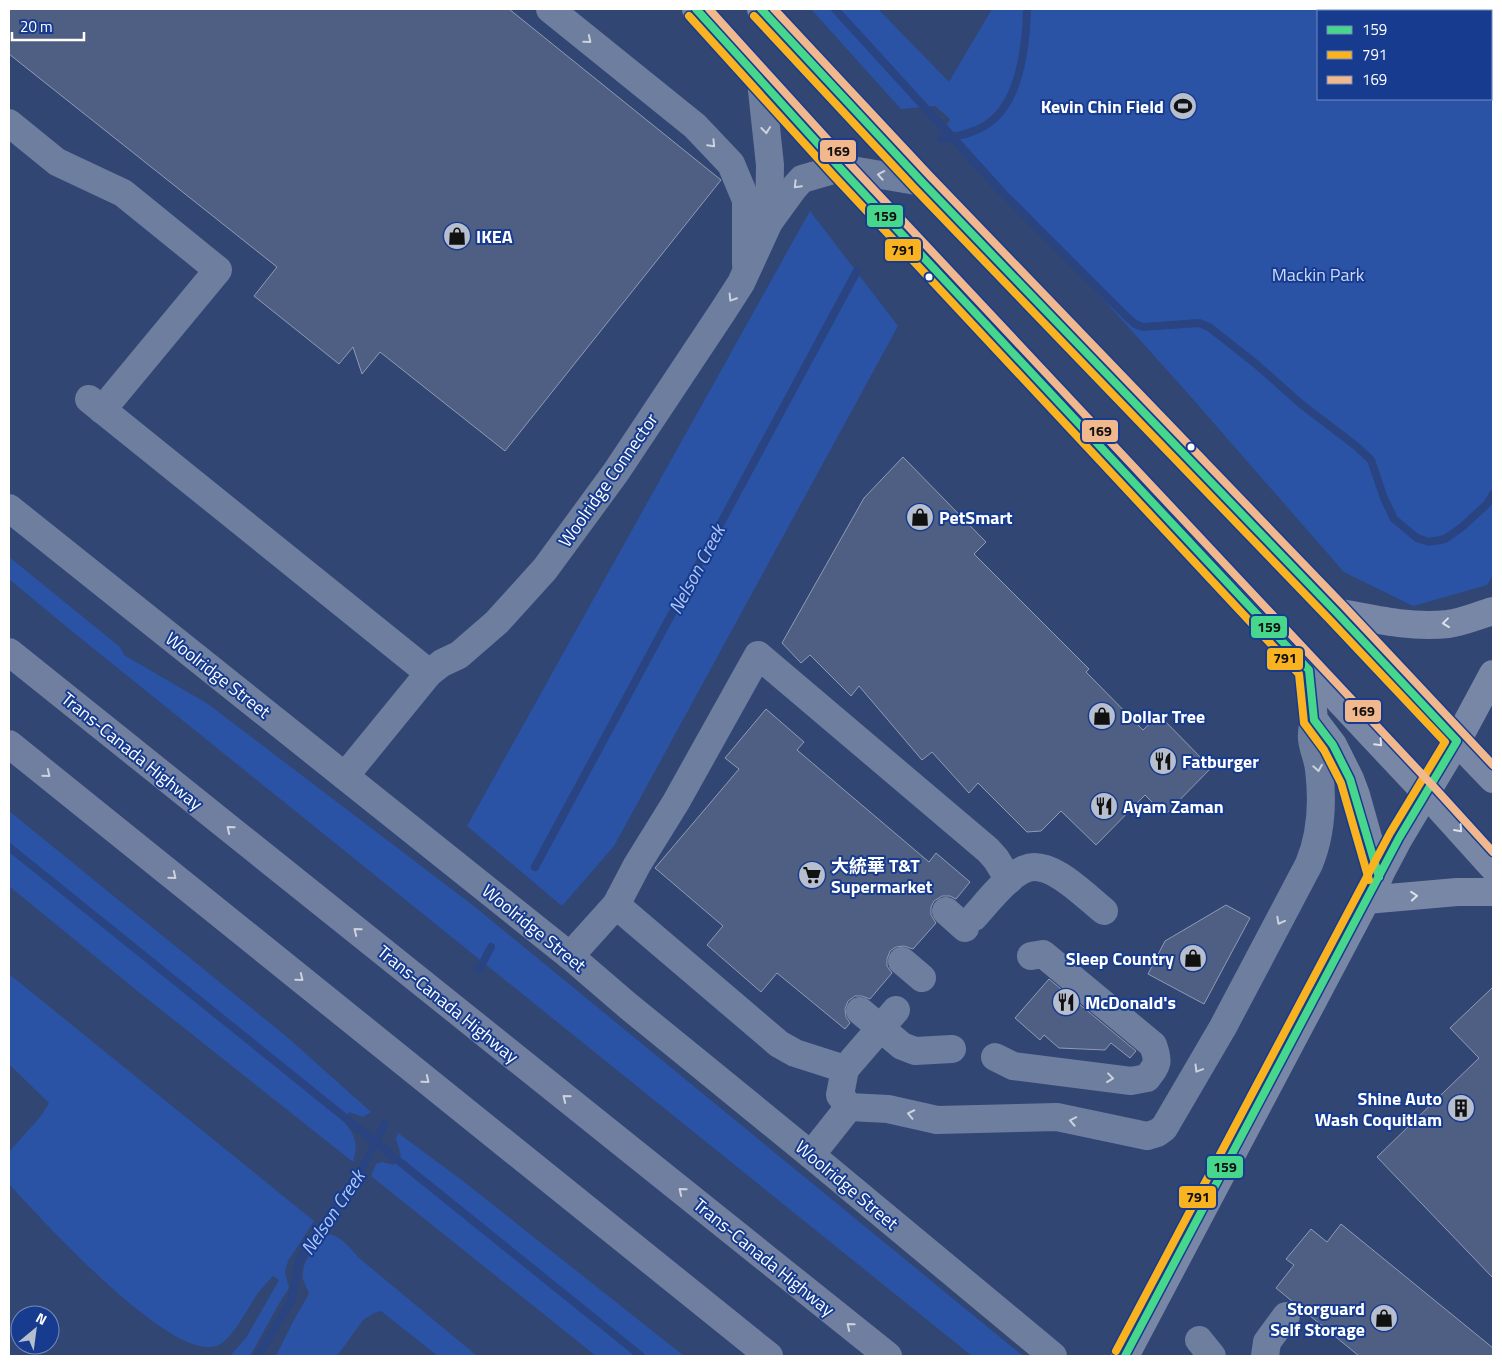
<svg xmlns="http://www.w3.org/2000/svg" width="1502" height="1365" font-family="'Titillium Web','Noto Sans SC',sans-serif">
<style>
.green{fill:#2a53a6;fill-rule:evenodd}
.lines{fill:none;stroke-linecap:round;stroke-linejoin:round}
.stream{stroke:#294481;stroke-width:8}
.building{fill:#4f5f84;stroke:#8e9bb5}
.minor{stroke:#6e7e9f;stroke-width:28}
.major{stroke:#7987a6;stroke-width:28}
.highway{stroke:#707f9f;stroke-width:28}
.bus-1-casing{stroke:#173c8f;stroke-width:11}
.bus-2-casing{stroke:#173c8f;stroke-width:11}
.bus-3-casing{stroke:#173c8f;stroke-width:11}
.bus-1{stroke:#46d78d;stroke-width:8}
.bus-2{stroke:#f9b220;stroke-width:8}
.bus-3{stroke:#f1b78d;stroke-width:8}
.oneway{stroke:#ccd2dd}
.oneway2{stroke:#dee1e9}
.oneway3{stroke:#cdd2dd}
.bus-dot{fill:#fff;stroke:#173c8f;stroke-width:2}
.labels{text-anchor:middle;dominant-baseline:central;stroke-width:4;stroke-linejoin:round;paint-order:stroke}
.poi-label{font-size:18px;font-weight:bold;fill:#fff;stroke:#173c8f;text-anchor:start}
.park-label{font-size:18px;fill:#cadafb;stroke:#173c8f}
.street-label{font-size:18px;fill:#fff;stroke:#173c8f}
.water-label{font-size:19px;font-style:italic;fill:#afc7f7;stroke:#173c8f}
.line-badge{stroke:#173c8f;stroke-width:2}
.pale-badge-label{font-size:14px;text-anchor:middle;font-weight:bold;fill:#111}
</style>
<rect width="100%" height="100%" fill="#324674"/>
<!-- green -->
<g class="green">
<path d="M811,9H878L949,82L992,9H1493V575L1487,585L1413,606L1344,572L1184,389L947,125L950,119L935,106L901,109ZM1318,11H1491V99H1318Z"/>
<polygon points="810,211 898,326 614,846 562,906 467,826"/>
<polygon points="9,557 120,647 124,655 208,704 475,907 1023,1356 972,1356 68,628 9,579"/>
<path d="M9,811L287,1037L371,1112L363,1117L349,1112L345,1123C356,1137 358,1144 353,1162L135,989L9,886Z"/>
<path d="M9,974L314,1221L288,1261L285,1272L289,1288L280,1302L250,1356H230L246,1338L279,1280L273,1276C268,1281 263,1287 258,1293C248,1307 232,1341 216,1346C170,1361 41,1219 10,1185L9,1181V1152L41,1116L49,1103L9,1064Z"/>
<polygon points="398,1133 463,1181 684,1356 596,1356 371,1176 376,1164 382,1162 394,1165 401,1155 396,1139"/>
<path d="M327,1234C339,1234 351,1249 359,1258L477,1356H438L381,1311L374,1313L363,1320L337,1356H276L295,1318L309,1294C308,1289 304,1284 303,1279C300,1261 317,1246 327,1234Z"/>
</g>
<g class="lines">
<!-- stream -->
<g class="stream">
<polyline points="835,9 1003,193 1126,316 1135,324 1143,327 1199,323 1209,327 1256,364 1301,404 1356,446 1371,460 1384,498 1394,519 1417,538 1429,542 1445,539 1462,527 1487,504 1493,494"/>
<path d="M941,139C957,136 972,134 986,125C1020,104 1026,46 1027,9"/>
<polyline points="9,847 641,1356"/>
<polyline points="535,867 857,271"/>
<polyline points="479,970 491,947"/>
<polyline points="258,1356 291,1301 299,1260 362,1169 385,1123"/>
</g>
</g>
<!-- building -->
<g class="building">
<polygon points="9,9 509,9 721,180 505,451 380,352 362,374 353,347 339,364 254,296 277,267 9,54"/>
<polygon points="903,457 986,542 974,554 1089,669 1086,672 1143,730 1159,715 1211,768 1165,815 1145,795 1096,845 1061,811 1041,831 1027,832 978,783 969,793 932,752 922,760 859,686 851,696 810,655 801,663 782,643 864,498"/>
<polygon points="766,709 804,742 797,750 929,862 936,853 970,882 956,899 950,896 942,896 934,901 931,907 931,915 936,923 913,949 904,946 896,947 890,951 887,959 887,966 892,973 870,999 862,996 855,996 848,1001 845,1009 846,1017 850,1023 845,1029 777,973 761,992 707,945 723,926 655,868 739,769 725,758"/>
<polygon points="1226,905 1250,918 1204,1004 1148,974 1165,941"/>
<polygon points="1049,979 1136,1051 1130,1058 1111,1043 1105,1050 1059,1048 1044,1035 1040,1040 1015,1018"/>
<polygon points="1493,987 1493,1278 1377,1157 1479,1058 1450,1028"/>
<polygon points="1341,1224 1493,1348 1493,1356 1359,1356 1276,1288 1294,1265 1286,1259 1311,1229 1327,1242"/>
</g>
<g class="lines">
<!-- minor -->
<g class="minor">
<polyline points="550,9 695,126 731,164 746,200 746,264"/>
<polyline points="761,81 770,165 769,222"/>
<polyline points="9,123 57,162 123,193 218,270 102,410"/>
<polyline points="89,399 429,673"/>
<polyline points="9,508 570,956 627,1005 811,1155 1053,1356"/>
<polyline points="345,776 429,673 442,663 459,655 497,622 545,569 616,472 723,311 741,283 769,222 793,189 802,179 840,168 922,182"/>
<path d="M616,905L779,1044L795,1053L845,1069L840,1095L849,1107L888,1109L937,1120L1057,1117L1147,1136L1157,1133L1164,1128L1223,1027L1309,864C1322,833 1323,802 1319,769C1318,759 1313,749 1312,739C1311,733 1313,726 1314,720"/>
<polyline points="946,911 965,928"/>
<path d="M974,917C986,904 1008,875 1025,869C1050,858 1086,897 1104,911"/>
<polyline points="570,956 616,905 637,865 676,802 758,655 988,850 996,859 1009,880"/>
<polyline points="902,961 922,978"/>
<polyline points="860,1011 902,1046 915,1051 952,1049"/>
<path d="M995,1057L1013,1066L1131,1081L1147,1078C1158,1064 1159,1062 1153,1045L1043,954L1031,956"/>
<polyline points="845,1069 896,1010"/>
<polyline points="811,1155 849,1107"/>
<polyline points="1199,1340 1212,1356"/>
<polyline points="1265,1356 1267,1342 1286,1316"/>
</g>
<!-- major -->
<g class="major">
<polyline points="696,9 840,168 1426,793 1493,867"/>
<polyline points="761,9 922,182 1336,612 1420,703 1493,779"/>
<path d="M1336,612C1373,619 1410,628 1448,624C1463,622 1479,615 1493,611"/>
<polyline points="1309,670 1314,720 1333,745 1350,779 1356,795 1379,877"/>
<polyline points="1366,900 1457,892 1493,892"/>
<polyline points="1125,1356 1399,838 1457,741 1493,674"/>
</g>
<!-- highway -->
<g class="highway">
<polyline points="9,652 888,1356"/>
<polyline points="9,744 769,1356"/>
</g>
<!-- bus-1 casing -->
<g class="bus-1-casing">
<g id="bus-1">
<polyline points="696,9 840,168 1309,670 1314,720 1333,745 1350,779 1379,877"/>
<polyline points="761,9 922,182 1336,612 1457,741 1399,838 1125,1356"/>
</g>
</g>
<!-- bus-2 casing -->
<g class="bus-2-casing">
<g id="bus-2">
<polyline points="689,16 833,175 1299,674 1304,723 1324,750 1341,783 1369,880"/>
<polyline points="754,16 915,189 1329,619 1445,742 1390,833 1116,1351"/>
</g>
</g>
<!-- bus-3 casing -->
<g class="bus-3-casing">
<g id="bus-3">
<polyline points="709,9 847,161 1433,786 1493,852"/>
<polyline points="774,9 929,175 1343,605 1493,765"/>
</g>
</g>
<!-- bus-1 -->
<use href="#bus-1" class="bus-1"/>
<!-- bus-2 -->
<use href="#bus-2" class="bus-2"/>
<!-- bus-3 -->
<use href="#bus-3" class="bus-3"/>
</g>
<!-- one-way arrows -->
<defs><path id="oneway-chevron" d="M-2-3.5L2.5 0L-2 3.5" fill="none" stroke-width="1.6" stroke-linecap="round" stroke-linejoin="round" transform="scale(1.25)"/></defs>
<g class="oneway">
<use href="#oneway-chevron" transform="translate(588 40) rotate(39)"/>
<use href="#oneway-chevron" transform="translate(766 130) rotate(84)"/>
<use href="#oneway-chevron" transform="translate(712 144) rotate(46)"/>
<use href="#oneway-chevron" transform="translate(881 175) rotate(-170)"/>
<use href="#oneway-chevron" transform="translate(797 185) rotate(134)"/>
<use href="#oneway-chevron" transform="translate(732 298) rotate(122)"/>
<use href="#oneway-chevron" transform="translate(1318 768) rotate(81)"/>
<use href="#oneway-chevron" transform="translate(1280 921) rotate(118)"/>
<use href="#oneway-chevron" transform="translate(1198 1069) rotate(121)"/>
<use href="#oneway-chevron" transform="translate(1110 1078) rotate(7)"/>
<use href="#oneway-chevron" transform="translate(911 1114) rotate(-168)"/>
<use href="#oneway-chevron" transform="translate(1073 1121) rotate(-169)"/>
</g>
<g class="oneway2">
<use href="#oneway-chevron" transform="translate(1446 623) rotate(173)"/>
<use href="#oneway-chevron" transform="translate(1379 743) rotate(47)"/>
<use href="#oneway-chevron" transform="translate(1459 829) rotate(48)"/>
<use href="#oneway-chevron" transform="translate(1414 896) rotate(-5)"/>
</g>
<g class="oneway3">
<use href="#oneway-chevron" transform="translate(47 774) rotate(39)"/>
<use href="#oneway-chevron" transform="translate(230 829) rotate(-141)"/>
<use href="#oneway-chevron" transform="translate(173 876) rotate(39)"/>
<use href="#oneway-chevron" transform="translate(357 931) rotate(-141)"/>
<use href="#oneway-chevron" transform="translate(300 978) rotate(39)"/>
<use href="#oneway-chevron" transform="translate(426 1080) rotate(39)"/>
<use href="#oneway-chevron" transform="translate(566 1098) rotate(-141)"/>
<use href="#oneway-chevron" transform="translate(682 1191) rotate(-141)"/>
<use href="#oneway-chevron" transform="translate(850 1326) rotate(-141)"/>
</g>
<!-- icons -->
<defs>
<g id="stadium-disc" transform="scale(1.4375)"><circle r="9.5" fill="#b7bece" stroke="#173c8f"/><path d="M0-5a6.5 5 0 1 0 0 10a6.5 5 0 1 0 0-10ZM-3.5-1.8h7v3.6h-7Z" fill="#111"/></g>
<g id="shop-disc" transform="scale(1.4375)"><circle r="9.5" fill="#b7bece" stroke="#173c8f"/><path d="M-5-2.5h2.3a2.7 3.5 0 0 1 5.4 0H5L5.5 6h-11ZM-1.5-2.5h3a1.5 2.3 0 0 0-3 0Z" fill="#111"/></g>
<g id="restaurant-disc" transform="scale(1.4375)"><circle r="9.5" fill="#b7bece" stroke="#173c8f"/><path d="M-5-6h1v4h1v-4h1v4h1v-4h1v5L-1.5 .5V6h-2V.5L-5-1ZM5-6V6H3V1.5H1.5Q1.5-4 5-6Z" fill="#111"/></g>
<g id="supermarket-disc" transform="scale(1.4375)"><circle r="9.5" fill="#b7bece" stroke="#173c8f"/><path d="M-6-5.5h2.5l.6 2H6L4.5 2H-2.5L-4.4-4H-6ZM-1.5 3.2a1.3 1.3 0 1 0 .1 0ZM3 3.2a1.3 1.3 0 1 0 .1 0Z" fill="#111"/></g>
<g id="building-disc" transform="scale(1.4375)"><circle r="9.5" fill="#b7bece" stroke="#173c8f"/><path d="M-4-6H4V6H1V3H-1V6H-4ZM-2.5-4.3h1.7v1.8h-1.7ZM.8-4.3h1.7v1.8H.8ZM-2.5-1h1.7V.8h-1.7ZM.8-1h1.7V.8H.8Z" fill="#111"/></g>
</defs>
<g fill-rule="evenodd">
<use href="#stadium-disc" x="1183" y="106"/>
<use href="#shop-disc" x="457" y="236"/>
<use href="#shop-disc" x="920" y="517"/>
<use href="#shop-disc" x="1102" y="716"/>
<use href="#restaurant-disc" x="1163" y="761"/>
<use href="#restaurant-disc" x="1104" y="806"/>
<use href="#supermarket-disc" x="812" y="875"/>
<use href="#shop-disc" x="1193" y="958"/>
<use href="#restaurant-disc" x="1066" y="1002"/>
<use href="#building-disc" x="1461" y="1108"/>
<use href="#shop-disc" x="1384" y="1318"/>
</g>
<!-- markers -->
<g class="bus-dot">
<circle cx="929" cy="277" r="4.5"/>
<circle cx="1191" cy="447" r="4.5"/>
</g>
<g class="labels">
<!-- poi labels -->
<g class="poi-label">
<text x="1164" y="106" text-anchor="end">Kevin Chin Field</text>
<text x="476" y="236">IKEA</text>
<text x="939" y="517">PetSmart</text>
<text x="1121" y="716">Dollar Tree</text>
<text x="1182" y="761">Fatburger</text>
<text x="1123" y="806">Ayam Zaman</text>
<text x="831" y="865">大統華 T&amp;T<tspan x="831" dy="21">Supermarket</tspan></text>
<text x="1174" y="958" text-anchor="end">Sleep Country</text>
<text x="1085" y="1002">McDonald's</text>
<text x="1442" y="1098" text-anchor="end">Shine Auto<tspan x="1442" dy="21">Wash Coquitlam</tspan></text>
<text x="1365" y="1308" text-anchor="end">Storguard<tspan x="1365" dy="21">Self Storage</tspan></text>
</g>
<!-- park labels -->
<g class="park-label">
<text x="1318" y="274">Mackin Park</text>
</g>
<!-- street labels -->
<g class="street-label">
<text transform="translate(608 480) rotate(-55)">Woolridge Connector</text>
<text transform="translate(218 675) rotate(38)">Woolridge Street</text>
<text transform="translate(132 751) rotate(39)">Trans-Canada Highway</text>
<text transform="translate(534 928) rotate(39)">Woolridge Street</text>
<text transform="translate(448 1004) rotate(39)">Trans-Canada Highway</text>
<text transform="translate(847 1185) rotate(40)">Woolridge Street</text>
<text transform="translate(764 1257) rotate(39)">Trans-Canada Highway</text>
</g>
<!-- water labels -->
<g class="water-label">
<text transform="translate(696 569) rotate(-62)">Nelson Creek</text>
<text transform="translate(332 1212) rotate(-56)">Nelson Creek</text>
</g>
</g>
<g class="line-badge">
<rect x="819" y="139" width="38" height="24" rx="5" fill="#f1b78d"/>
<rect x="866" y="204" width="38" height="24" rx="5" fill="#46d78d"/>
<rect x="884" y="238" width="38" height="24" rx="5" fill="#f9b220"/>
<rect x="1081" y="419" width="38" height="24" rx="5" fill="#f1b78d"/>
<rect x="1250" y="615" width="38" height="24" rx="5" fill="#46d78d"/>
<rect x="1266" y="647" width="38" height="24" rx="5" fill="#f9b220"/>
<rect x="1344" y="699" width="38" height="24" rx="5" fill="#f1b78d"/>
<rect x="1206" y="1155" width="38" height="24" rx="5" fill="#46d78d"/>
<rect x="1178" y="1185" width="39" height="24" rx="5" fill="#f9b220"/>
</g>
<g class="pale-badge-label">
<text x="838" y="156">169</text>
<text x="885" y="221">159</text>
<text x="903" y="255">791</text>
<text x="1100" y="436">169</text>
<text x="1269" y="632">159</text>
<text x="1285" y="663">791</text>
<text x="1363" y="716">169</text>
<text x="1225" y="1172">159</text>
<text x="1198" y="1202">791</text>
</g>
<!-- border -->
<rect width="1502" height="1365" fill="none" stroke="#ffffff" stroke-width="20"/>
<!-- legend -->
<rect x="1317" y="10" width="175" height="90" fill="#173c8f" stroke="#748abc"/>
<rect x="1327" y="26" width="25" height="8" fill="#46d78d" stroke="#748abc"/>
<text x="1362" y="35" font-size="15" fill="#ffffff">159</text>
<rect x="1327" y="51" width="25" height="8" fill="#f9b220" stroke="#748abc"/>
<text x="1362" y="60" font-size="15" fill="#ffffff">791</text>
<rect x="1327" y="76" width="25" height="8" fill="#f1b78d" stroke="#748abc"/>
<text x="1362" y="85" font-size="15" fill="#ffffff">169</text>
<!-- north arrow -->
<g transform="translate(35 1330) rotate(29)"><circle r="24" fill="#173c8f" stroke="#748abc"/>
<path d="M0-4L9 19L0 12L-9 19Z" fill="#b7bece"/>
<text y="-8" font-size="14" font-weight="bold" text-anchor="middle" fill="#ffffff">N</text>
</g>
<!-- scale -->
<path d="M12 32v8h72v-8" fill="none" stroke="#ffffff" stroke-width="2.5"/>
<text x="20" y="32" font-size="15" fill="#ffffff" stroke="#173c8f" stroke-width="4" paint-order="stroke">20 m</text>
</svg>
